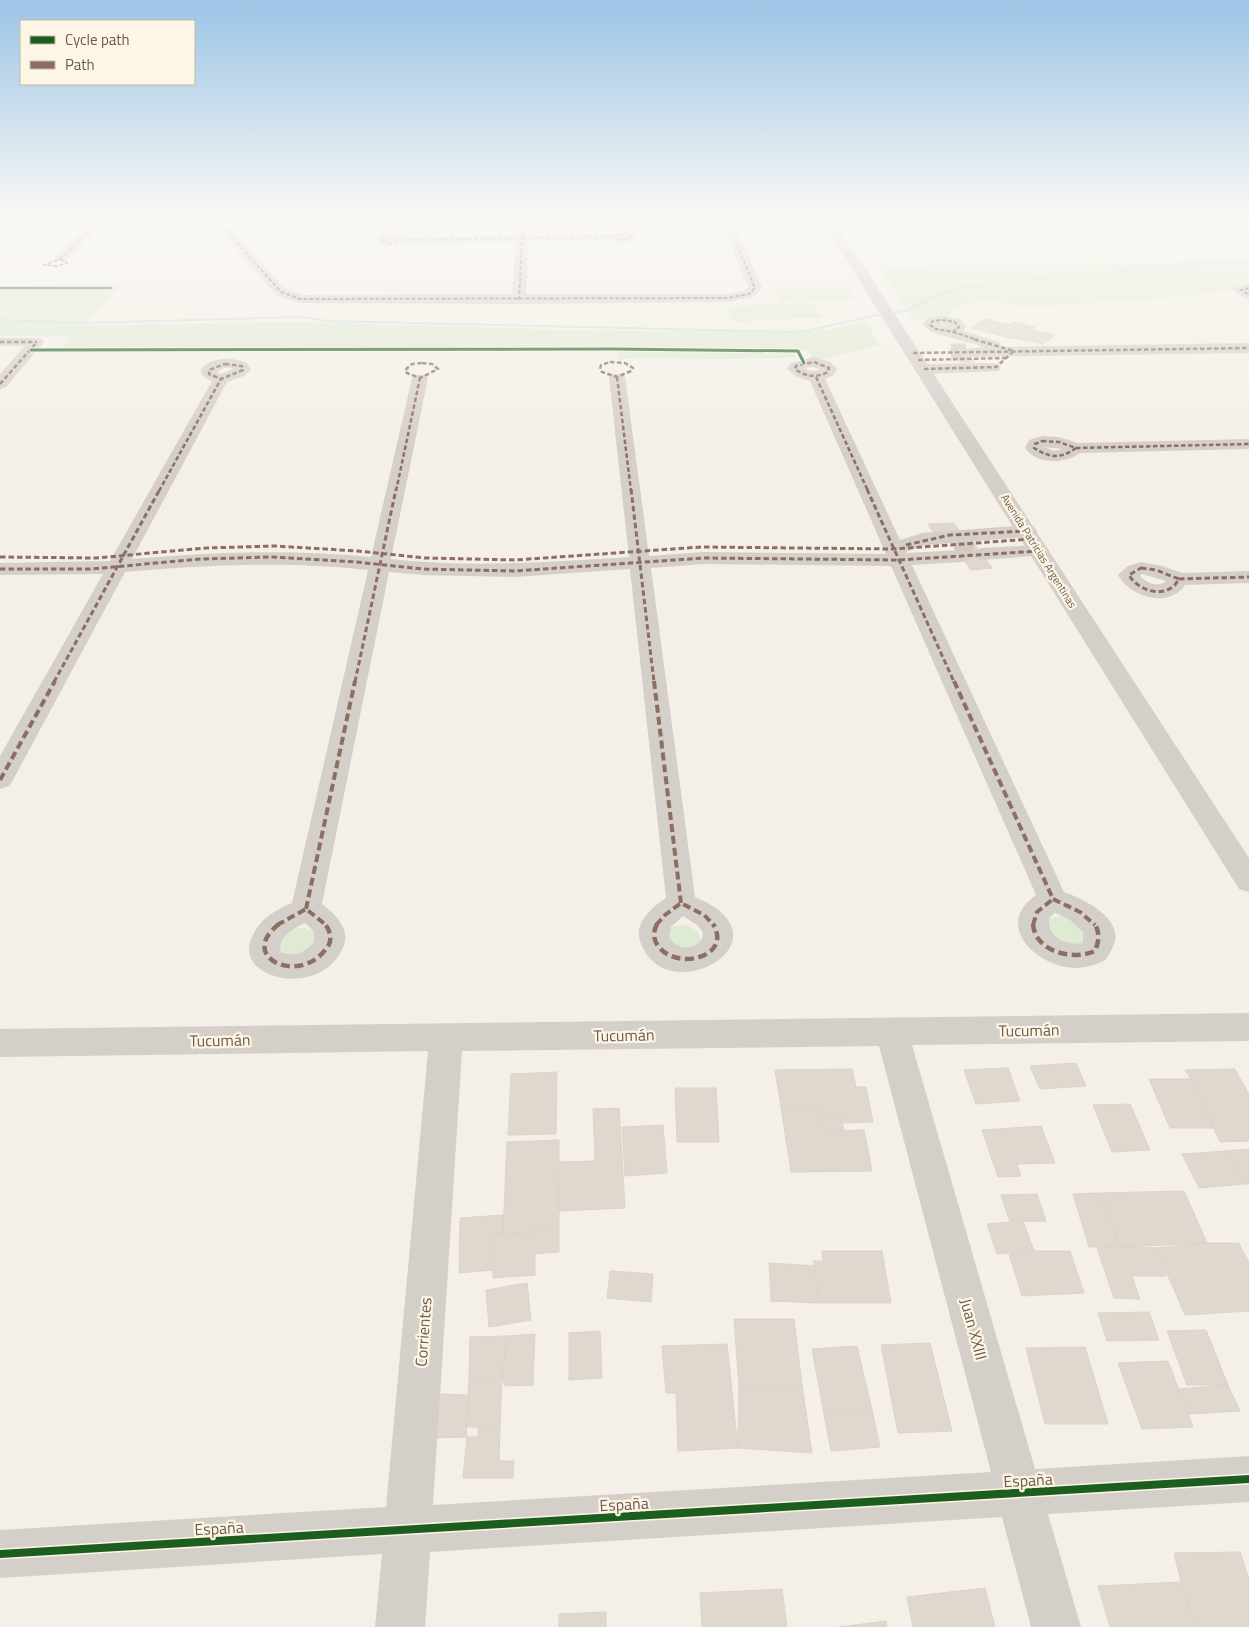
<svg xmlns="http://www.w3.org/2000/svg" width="1249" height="1627" font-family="'Titillium Web',sans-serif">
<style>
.green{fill:#dfead2}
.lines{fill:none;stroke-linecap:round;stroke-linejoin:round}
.stream{fill:#cadfe3;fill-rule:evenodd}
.building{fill:#e0d8cf;stroke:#dcd3ca}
.street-tunnel-far1{stroke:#d2cac0;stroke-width:17;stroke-dasharray:17 8;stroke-linecap:butt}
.street-tunnel{stroke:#d2cac0;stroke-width:21;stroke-dasharray:21 11;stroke-linecap:butt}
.street{fill:#d5cfca;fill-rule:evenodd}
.secondary{fill:#d5cfca;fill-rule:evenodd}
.quiet-far4{stroke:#8d6e63;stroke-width:2;stroke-dasharray:4 2;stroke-linecap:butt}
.quiet-far3{stroke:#8d6e63;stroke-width:2.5;stroke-dasharray:4.5 2.5;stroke-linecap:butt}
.quiet-far2{stroke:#8d6e63;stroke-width:3;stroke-dasharray:5.5 3;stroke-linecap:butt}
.quiet-far1{stroke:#8d6e63;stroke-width:4;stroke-dasharray:8 4;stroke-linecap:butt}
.quiet{stroke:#8d6e63;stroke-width:4.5;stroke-dasharray:9 4.5;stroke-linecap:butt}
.cycleway-far2-casing{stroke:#fdf6e6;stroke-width:4}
.cycleway-far1-casing{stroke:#fdf6e6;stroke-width:5}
.cycleway-casing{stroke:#fdf6e6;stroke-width:11}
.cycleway-far2{stroke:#1b5e20;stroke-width:2.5}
.cycleway-far1{stroke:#1b5e20;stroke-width:3}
.cycleway{stroke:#1b5e20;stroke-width:8}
.labels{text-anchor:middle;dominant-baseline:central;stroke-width:4.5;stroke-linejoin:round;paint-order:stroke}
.far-street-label{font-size:11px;fill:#6e5a4a;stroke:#fdf6e6}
.near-street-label{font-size:16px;fill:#6e5a4a;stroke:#fdf6e6}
</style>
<rect width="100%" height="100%" fill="#f4f0e7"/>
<!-- green -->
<g class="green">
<polygon points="894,221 975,221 928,232"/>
<polygon points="983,221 1020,221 1065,235 992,254 931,234"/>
<polygon points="1026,221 1117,221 1068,234"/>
<path d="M1249,260V285C1243,286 1237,289 1231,290C1169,300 1105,301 1043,306C1009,309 988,292 953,309L950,316L914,321L880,267Z"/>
<polygon points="122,285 84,325 308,322 537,329 652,331 715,330 783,333 833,329 865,321 880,345 820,360 812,359 809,351 791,349 796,358 618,359 618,347 61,348 71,337 0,336 0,286"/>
<polygon points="847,287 855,300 781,301 775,289"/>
<polygon points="811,302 823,317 734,322 725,306"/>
<polygon points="1061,916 1068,917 1087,935 1082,944 1055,943 1046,921 1049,918"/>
<path d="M683,925C693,927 699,930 701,941L699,945L677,952L665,933L673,927Z"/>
<path d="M297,928C344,926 286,981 279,942L291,930Z"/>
</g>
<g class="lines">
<!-- stream -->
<polygon class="stream" points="1249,259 1249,261 1067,277 959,289 929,300 918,308 902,313 872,317 811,331 791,333 327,322 300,318 85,324 0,321 0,319 85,322 300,316 327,320 791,331 811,329 872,315 899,311 914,306 925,298 958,287 1067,275"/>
</g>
<!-- building -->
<g class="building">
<polygon points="985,319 1009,325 1013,322 1035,327 1031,330 1055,335 1043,344 1015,338 1013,339 971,328"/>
<polygon points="949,349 963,349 975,362 960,362"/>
<polygon points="954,523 960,532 934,533 928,524"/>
<polygon points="971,539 992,568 971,570 951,540"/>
<polygon points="1076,1063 1086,1086 1040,1089 1030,1066"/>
<polygon points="1008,1068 1020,1101 976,1104 964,1070"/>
<polygon points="852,1069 856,1087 866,1087 873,1122 842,1123 840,1114 820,1115 819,1107 781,1107 775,1070"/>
<polygon points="1235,1069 1249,1095 1249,1141 1220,1142 1191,1079 1185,1070"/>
<polygon points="557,1072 556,1134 508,1135 511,1074"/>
<polygon points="1149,1079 1191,1079 1213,1128 1170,1128"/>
<polygon points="675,1088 716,1088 719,1142 677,1142"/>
<polygon points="1130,1104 1150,1150 1112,1152 1093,1105"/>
<polygon points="781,1107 819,1107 824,1131 864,1130 872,1171 791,1172"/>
<polygon points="619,1108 625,1208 559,1211 558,1162 595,1161 593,1109"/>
<polygon points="840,1114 844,1130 824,1131 820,1115"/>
<polygon points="663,1125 667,1173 625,1176 622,1127"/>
<polygon points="1041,1126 1055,1163 1017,1164 1021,1176 998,1177 982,1130"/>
<polygon points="559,1140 559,1231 503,1233 507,1142"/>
<polygon points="1249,1149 1249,1184 1244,1184 1226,1151"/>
<polygon points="1226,1151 1244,1184 1199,1188 1182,1154"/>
<polygon points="1184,1191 1207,1243 1120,1247 1100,1193"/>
<polygon points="1100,1193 1120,1247 1089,1247 1073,1194"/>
<polygon points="1037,1194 1046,1221 1010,1222 1001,1195"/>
<polygon points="503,1215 503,1233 493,1234 493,1270 459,1273 460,1218"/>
<polygon points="1023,1221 1034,1251 997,1254 987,1224"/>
<polygon points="559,1231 559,1252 535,1254 535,1275 493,1278 493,1234"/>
<polygon points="1207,1243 1239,1243 1249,1263 1249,1311 1185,1315 1156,1248"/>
<polygon points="1120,1247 1156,1248 1166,1276 1132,1276 1140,1299 1114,1298 1097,1248"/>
<polygon points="822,1251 882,1251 891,1303 818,1303 815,1266 813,1261 823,1261"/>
<polygon points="1034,1251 1070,1251 1084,1293 1022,1296 1009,1254"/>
<polygon points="769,1263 815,1266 818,1303 771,1301"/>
<polygon points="610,1271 653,1274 651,1302 607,1298"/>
<polygon points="527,1283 531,1320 489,1327 486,1290"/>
<polygon points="1149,1312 1159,1340 1107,1341 1098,1313"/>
<polygon points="734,1319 794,1319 802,1385 739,1386"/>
<polygon points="1206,1330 1228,1385 1187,1385 1167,1331"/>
<polygon points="600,1331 602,1378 569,1380 569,1333"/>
<polygon points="535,1334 533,1385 505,1386 502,1378 507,1336"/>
<polygon points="507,1336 502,1378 469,1378 470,1337"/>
<polygon points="930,1343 952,1431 898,1433 881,1345"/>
<polygon points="727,1344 738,1448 678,1451 676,1393 666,1393 662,1346"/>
<polygon points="857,1346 872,1410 824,1414 812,1349"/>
<polygon points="1085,1347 1108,1424 1045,1424 1026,1348"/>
<polygon points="1168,1361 1193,1427 1142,1429 1118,1363"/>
<polygon points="469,1378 502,1378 500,1427 466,1427"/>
<polygon points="802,1385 812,1453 738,1448 739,1386"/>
<polygon points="1228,1385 1240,1411 1189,1414 1179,1389"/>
<polygon points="438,1394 469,1395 466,1427 467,1437 433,1438"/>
<polygon points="872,1410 880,1447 831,1451 824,1414"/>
<polygon points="478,1427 500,1427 499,1461 514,1461 513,1478 463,1478 467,1437 478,1437"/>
<polygon points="1240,1552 1249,1579 1249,1627 1196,1627 1181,1582 1174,1553"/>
<polygon points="1181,1582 1196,1627 1110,1627 1098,1586"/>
<polygon points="985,1588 995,1627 913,1627 907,1597"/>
<polygon points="782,1589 787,1627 702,1627 700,1593"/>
<polygon points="606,1612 606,1627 559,1627 559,1614"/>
<polygon points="886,1621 887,1627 839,1627"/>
</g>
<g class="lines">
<!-- street-tunnel-far1 -->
<polyline class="street-tunnel-far1" points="951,352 966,352"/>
<!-- street-tunnel -->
<polyline class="street-tunnel" points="954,544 974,543"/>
<!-- street -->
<g class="street">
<polygon points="93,221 106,221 64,262 56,262 54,259 56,256"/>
<path d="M194,221H234L228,226L286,289L302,295L512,294L516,242L402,244C392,246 383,248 375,240C382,232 394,232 404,236L516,235L517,221H529L528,235L611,233C622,229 631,229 639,237L637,240L621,244L612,241L528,242L526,294H728L745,291L748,287L721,221H733L762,288L754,297L728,302L519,304L300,303L276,295L219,229C211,230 203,229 195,225Z"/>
<polygon points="1249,284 1249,299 1244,298 1234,290 1236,287"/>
<path d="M942,316L960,319L966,327L963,331L999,342L1001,345L1000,347L1249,343V353L966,357L961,355L958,352L961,349L985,347L931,332L923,325L928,318ZM942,324L950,326H951L939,325Z"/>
<polygon points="0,338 37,338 42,339 44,342 6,387 0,389 0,374 25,346 0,346"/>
<path d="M814,357L830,362L837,368L834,375L825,379L900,540L922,533L1027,525L1034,527L1037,531L1034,535L1027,537L925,545L906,552V553L962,550L969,552L972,556L969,560L962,562L912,565L1064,892C1083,899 1120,916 1115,941C1113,948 1109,954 1106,960C1097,964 1086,968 1077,968C1038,968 992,926 1036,895L891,566L704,564L651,568L695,897C797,939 665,1015 640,941C634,923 652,907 666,898L630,569L515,577L423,575L389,572L322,904C334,913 350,928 344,945C323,1002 226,979 254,933C257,927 261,922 266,918C274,911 283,907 292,903L368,570C287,561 207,565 125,572L13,780L9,786L0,789V756L103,574L0,575V563L110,561L212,381C206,378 201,377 201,370C211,356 233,357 247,363L251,370L244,376L227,382L132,559C212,552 291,549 371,557L412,378L414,375H426L428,378L391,559C471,568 549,562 629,557L609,377L611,374H623L625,377L649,556L704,552L886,554L810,381L797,377L787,369L791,363ZM814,367L821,370L811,371L804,368ZM224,368H234L221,374L217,372ZM1055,913L1070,920L1083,932V943C1065,946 1047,937 1049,918ZM683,916L697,925L703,932L702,939C692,951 676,950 669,936L671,927ZM305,923L314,932V942C305,952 295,958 281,952C277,937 293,929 305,923Z"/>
<polygon points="993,363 999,365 1001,368 999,371 924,374 918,372 916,369 918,366 924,364"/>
<path d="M1042,436L1059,437L1078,443L1249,439V449L1080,453C1065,464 1037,465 1025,448L1029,440ZM1044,447L1063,449L1054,451Z"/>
<polygon points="1039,545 1046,547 1049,551 1046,555 982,560 975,558 972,554 975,550 982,548"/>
<path d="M1141,562L1163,566L1182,573L1249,571V583L1185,585C1169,609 1130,597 1118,575L1128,566ZM1142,574L1166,581C1158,588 1147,583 1140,576Z"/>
<path d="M1249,1013V1041L912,1045L1035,1469L1249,1456V1502L1048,1514L1081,1627H1031L1002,1517L430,1552L425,1627H375L382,1554L0,1578V1530L386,1507L428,1051L0,1057V1029ZM879,1046L991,1472L433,1505L462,1051Z"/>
</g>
<!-- secondary -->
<polygon class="secondary" points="822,221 834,221 1249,858 1249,892 1239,889"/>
<!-- quiet-far4 -->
<g class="quiet-far4">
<path d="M200,221L199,223C209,228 219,227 228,221"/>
<polyline points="225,229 281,292 300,299 728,298 749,294 755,288 727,221"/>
<polygon points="623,233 633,237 621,240 613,237"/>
<polygon points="395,237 402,240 389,243 381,240"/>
<polyline points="402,240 613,237"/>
<polyline points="60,259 100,221"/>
<polygon points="60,259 67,263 57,266 44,265"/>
<polyline points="1249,288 1241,290 1249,295"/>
<polyline points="519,300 523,221"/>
<polygon points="942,320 955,322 959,327 953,332 936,329 930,325 933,321"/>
<polyline points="953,332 978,340"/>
</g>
<!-- quiet-far3 -->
<g class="quiet-far3">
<polyline points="0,342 37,342"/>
<polyline points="913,353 1249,348"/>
<polyline points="918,360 1006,358"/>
<polygon points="610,362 625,363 633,368 631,371 617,377 602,372 600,369 601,365"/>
<path d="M814,362L829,368L828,372C816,378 806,377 795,369L796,366Z"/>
<polygon points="422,363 432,364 438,369 420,378 407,373 405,370 412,364"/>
<polygon points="225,364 242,366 243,370 221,379 209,374 209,370"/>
<polyline points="924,369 996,367 1014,351 973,339"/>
<polyline points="617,377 631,491"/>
<polyline points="816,377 868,491"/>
<polyline points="0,384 37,342"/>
<path d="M1042,441L1059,442L1076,448C1061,459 1050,458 1034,448L1035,444Z"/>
<polyline points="1076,448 1249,444"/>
<polyline points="159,491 221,379"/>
<polyline points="396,491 420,378"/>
</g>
<!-- quiet-far2 -->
<g class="quiet-far2">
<polyline points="631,489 654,682"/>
<polyline points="867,489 954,682"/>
<polyline points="906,545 950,535 1027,531"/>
<polyline points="0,557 96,558 206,548 275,546 358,551 425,558 515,560 701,547 894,549 1032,539"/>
<path d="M1141,568L1156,570L1179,579C1177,582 1175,586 1171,588C1157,597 1136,588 1129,575Z"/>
<polyline points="0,569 90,569 201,559 271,557 356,562 423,569 515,571 704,558 899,560 1039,551"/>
<polyline points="1179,579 1249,577"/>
<polyline points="54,682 160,489"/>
<polyline points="355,682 396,489"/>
</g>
<!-- quiet-far1 -->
<g class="quiet-far1">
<polyline points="654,681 681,903"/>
<polyline points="954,681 1053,899"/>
<polyline points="0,780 55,681"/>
<polyline points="1053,899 1080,912 1095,925"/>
<polyline points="306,909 355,681"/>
<polyline points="277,925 306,909 326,925"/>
<polyline points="656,925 665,915 681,903 704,915 714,925"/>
<polyline points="1033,925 1037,912 1053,899"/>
</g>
<!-- quiet -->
<g class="quiet">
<path d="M279,924C236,957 299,986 326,949C333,941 331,932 325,924"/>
<path d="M657,924C653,932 653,939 658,946C678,972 733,956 713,924"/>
<path d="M1033,924C1035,952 1073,961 1095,951C1099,941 1100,934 1095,924"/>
</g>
<!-- cycleway-far2 casing -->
<g class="cycleway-far2-casing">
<polyline id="cycleway-far2" points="0,288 111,288"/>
</g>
<!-- cycleway-far1 casing -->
<g class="cycleway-far1-casing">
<polyline id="cycleway-far1" points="31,350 613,349 798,351 804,363"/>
</g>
<!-- cycleway casing -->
<g class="cycleway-casing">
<polyline id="cycleway" points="0,1554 1249,1479"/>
</g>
<!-- cycleway-far2 -->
<use href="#cycleway-far2" class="cycleway-far2"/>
<!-- cycleway-far1 -->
<use href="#cycleway-far1" class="cycleway-far1"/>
<!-- cycleway -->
<use href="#cycleway" class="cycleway"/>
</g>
<!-- sky -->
<linearGradient id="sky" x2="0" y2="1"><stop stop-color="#9cc5e6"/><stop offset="0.49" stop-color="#faf8f4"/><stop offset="1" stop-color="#faf8f4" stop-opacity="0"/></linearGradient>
<rect width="1249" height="449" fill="url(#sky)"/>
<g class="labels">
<!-- far-street labels -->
<g class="far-street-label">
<text transform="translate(1039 551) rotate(58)">Avenida Patricias Argentinas</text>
</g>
<!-- near-street labels -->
<g class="near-street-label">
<text transform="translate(1029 1030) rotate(-1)">Tucumán</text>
<text transform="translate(624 1035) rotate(-1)">Tucumán</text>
<text transform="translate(220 1040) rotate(-1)">Tucumán</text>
<text transform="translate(974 1329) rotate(75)">Juan XXIII</text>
<text transform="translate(423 1332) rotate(-86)">Corrientes</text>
<text transform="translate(1028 1480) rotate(-3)">España</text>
<text transform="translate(624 1504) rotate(-3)">España</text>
<text transform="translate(219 1528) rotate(-3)">España</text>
</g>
</g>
<!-- legend -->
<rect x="20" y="20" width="175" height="65" fill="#fdf6e6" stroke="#c4b8a8"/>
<rect x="30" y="36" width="25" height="8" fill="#1b5e20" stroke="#c4b8a8"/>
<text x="65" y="45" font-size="15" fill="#6e5a4a">Cycle path</text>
<rect x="30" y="61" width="25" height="8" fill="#8d6e63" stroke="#c4b8a8"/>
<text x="65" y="70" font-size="15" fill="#6e5a4a">Path</text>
</svg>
